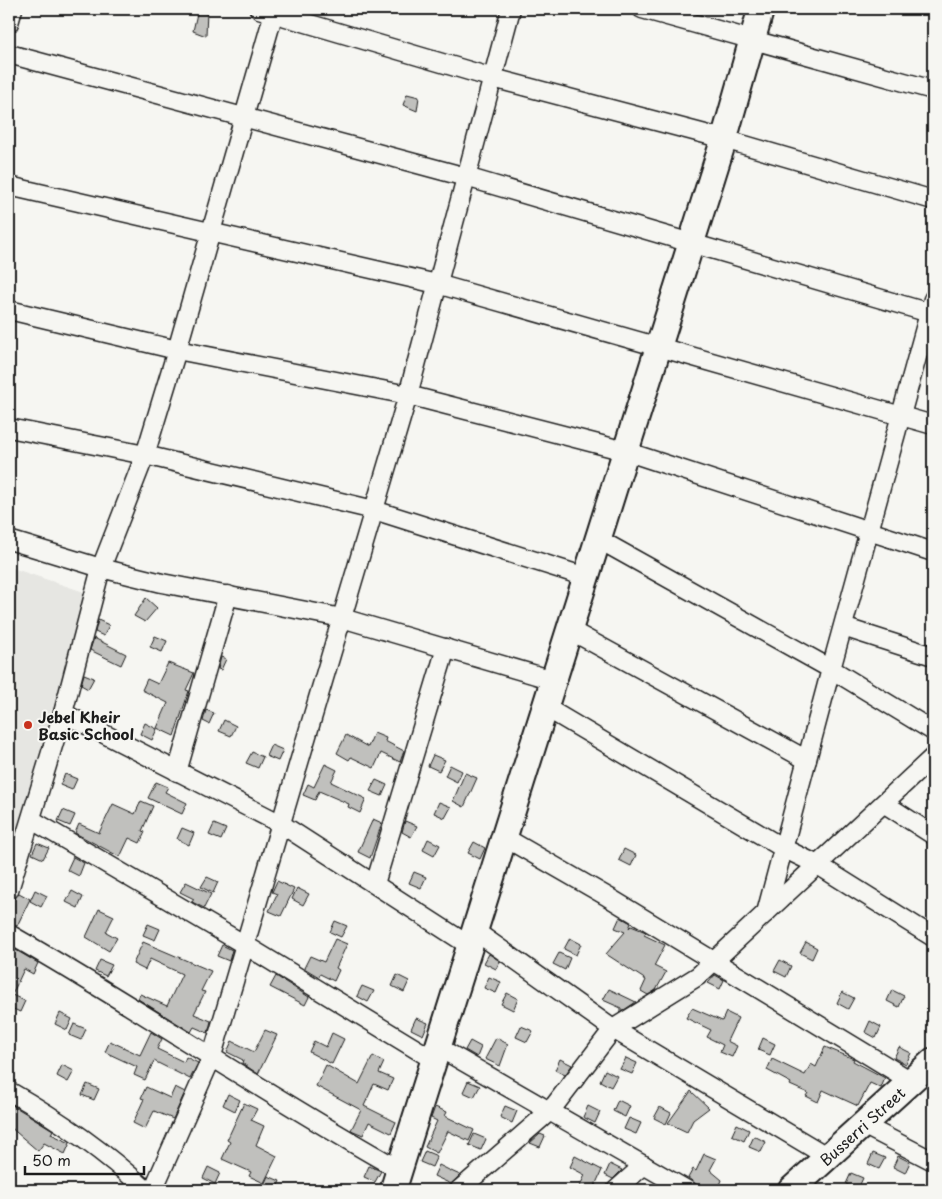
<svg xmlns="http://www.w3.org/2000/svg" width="942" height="1199" font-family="'Playpen Sans',sans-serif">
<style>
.built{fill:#e6e6e2}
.building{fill:#c0c0bd;stroke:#1c1c1c}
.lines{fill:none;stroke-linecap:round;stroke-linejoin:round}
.street-casing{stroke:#1c1c1c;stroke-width:21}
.secondary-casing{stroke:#1c1c1c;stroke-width:29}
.street{stroke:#f6f6f2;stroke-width:18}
.secondary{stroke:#f6f6f2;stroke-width:25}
.poi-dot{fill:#c8321e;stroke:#f6f6f2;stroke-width:2}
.labels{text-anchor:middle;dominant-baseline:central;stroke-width:4;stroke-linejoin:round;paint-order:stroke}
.poi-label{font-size:15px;font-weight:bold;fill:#1c1c1c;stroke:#f6f6f2;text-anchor:start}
.street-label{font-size:15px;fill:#1c1c1c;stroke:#f6f6f2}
</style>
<rect width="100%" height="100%" fill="#f6f6f2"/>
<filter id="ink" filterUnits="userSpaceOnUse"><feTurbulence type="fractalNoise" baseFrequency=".02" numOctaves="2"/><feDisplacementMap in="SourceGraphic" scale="10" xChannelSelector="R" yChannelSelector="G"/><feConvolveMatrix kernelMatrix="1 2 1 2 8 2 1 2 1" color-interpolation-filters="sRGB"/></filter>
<g filter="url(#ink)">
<!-- built -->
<polygon class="built" points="9,567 87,593 9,856"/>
<!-- building -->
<g class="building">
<polygon points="198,9 207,9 206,36 193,31"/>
<polygon points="407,94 419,97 417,111 403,105"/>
<polygon points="146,598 157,608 145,622 134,616"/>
<polygon points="98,620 109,625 104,636 95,632"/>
<polygon points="155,636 167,641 162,652 150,647"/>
<polygon points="94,638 126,654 121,665 90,650"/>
<polygon points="221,657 226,659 221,670 218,669"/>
<polygon points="168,663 194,673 186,690 189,691 174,736 157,728 168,703 142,690 147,679 158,684"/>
<polygon points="84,674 94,678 88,689 81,685"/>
<polygon points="206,710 214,713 209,724 203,721"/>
<polygon points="224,720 236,726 231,736 219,731"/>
<polygon points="145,723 157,729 152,740 140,734"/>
<polygon points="374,733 386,738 385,741 404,751 400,762 381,753 374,768 351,757 349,760 337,753 346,735 368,747"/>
<polygon points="271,745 283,750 278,761 266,756"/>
<polygon points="252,752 263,757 258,768 246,763"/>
<polygon points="433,755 445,760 439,771 428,766"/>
<polygon points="325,764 337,770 331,782 366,799 360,813 348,807 349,804 319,791 315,800 303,795 308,784 314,787"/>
<polygon points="450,765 462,771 457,782 445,776"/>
<polygon points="465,773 477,778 464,807 453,801"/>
<polygon points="65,774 77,779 72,790 60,785"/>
<polygon points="376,780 387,785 382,796 370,791"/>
<polygon points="156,782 168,787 165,792 187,803 182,814 148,798"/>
<polygon points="141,801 153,806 142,831 145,832 140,843 129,838 120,857 75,833 79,824 99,833 113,804 135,814"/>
<polygon points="439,802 451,807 445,818 434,813"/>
<polygon points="63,810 75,815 70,826 58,821"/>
<polygon points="373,819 382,823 370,858 358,852"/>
<polygon points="405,821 417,826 411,837 402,832"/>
<polygon points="214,824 226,829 221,840 209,835"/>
<polygon points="182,828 194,833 189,845 177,839"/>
<polygon points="428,839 440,845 434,856 423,850"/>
<polygon points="474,842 485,848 480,859 468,853"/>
<polygon points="37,843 49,848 43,859 32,854"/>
<polygon points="624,849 636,855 631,866 619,860"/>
<polygon points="73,857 84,863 79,876 67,870"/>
<polygon points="414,872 426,877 421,888 409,883"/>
<polygon points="207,877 218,882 213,893 201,887"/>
<polygon points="277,881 294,889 281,916 269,911 277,894 272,892"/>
<polygon points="186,882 211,894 204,908 192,902 194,899 180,892"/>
<polygon points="297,888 309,894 303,905 292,899"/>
<polygon points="35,890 47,896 41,907 30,901"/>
<polygon points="72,891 83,897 78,908 66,902"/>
<polygon points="19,893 30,899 17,926 9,923 9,914 13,904 10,902 11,900"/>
<polygon points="99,909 114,916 106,932 117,938 109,951 86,937"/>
<polygon points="620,917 631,923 629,928 631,926 646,932 644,935 665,945 654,966 666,972 656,990 648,995 641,991 646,980 606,954 625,932 615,928"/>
<polygon points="335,921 347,926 341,937 330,932"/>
<polygon points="148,924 160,929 155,940 143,935"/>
<polygon points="570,938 581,944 576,955 564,949"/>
<polygon points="335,939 347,944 336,968 339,970 334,981 320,974 319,977 304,968 310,956 324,962"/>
<polygon points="143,942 211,971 201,991 205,992 194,1014 211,1021 208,1033 194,1027 191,1032 138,999 140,994 167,1006 182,974 150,959 145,970 133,964"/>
<polygon points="806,942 817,948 812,959 800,953"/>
<polygon points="222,945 232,950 229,961 217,956"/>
<polygon points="9,946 38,963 33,974 24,969 12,995 25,1001 20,1012 9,1007"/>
<polygon points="559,953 570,958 565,970 553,964"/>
<polygon points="489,954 500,961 496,969 484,963"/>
<polygon points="100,960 112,965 106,976 95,971"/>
<polygon points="780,960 791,966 786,977 774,971"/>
<polygon points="397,975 409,981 404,992 392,986"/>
<polygon points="715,975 724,980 720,989 708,983"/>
<polygon points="276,976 309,997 305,1005 270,987"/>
<polygon points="489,977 501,982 496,993 484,988"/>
<polygon points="362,986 374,991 368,1002 357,996"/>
<polygon points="609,989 636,1002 621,1012 621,1008 603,1000"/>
<polygon points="892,990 904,996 899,1007 887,1001"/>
<polygon points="842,992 854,998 848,1009 837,1003"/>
<polygon points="507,993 518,999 513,1010 501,1004"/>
<polygon points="692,1008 722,1021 726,1012 738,1018 727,1041 737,1046 732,1057 720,1052 723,1045 707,1037 711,1030 686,1018"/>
<polygon points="60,1013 72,1019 67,1030 55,1024"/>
<polygon points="416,1018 428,1023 423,1035 411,1029"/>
<polygon points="870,1021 881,1027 876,1038 865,1032"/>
<polygon points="74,1024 86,1029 81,1040 69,1035"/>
<polygon points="521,1026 533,1031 527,1042 516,1037"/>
<polygon points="265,1030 277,1035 258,1074 242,1063 243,1060 227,1052 232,1041 254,1052"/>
<polygon points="151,1032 162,1039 157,1049 184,1062 186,1057 198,1063 190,1079 154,1061 145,1080 134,1075 137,1067 105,1052 110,1041 140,1055"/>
<polygon points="332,1033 344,1039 332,1064 309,1052 314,1041 326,1047"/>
<polygon points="496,1038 508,1044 500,1066 485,1059"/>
<polygon points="763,1038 775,1044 770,1055 758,1050"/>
<polygon points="470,1041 481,1047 477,1057 465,1050"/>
<polygon points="825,1047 854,1059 853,1061 885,1078 881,1088 870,1083 858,1106 823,1090 818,1102 806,1096 808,1093 790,1085 791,1083 767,1070 772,1059 805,1075 811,1064 816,1067"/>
<polygon points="899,1047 911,1053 906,1064 894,1058"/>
<polygon points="373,1056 384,1062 379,1073 393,1079 388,1090 374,1084 364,1106 396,1122 391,1133 369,1122 363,1135 351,1130 361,1110 316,1086 326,1065 359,1084"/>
<polygon points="626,1058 637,1063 632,1074 620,1069"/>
<polygon points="560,1059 572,1065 565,1075 555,1070"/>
<polygon points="62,1065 74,1071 68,1082 57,1076"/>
<polygon points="605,1070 617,1076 611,1087 600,1081"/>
<polygon points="468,1081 480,1086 474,1097 463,1092"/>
<polygon points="87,1084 99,1089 94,1100 82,1095"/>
<polygon points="146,1087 170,1098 175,1087 185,1092 173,1119 154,1111 145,1129 133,1123 144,1099 141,1098"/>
<polygon points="691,1091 709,1108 693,1120 687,1132 668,1123"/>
<polygon points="228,1094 240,1100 235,1111 223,1105"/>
<polygon points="618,1100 630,1106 625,1117 613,1111"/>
<polygon points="9,1103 53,1130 51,1134 70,1143 65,1154 44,1143 38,1151 9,1126"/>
<polygon points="244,1103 257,1109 251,1120 264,1126 256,1145 277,1156 264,1183 249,1176 251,1172 222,1159 230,1142 227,1140"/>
<polygon points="505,1106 517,1111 512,1123 500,1117"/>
<polygon points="588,1106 600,1112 595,1123 583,1117"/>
<polygon points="435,1107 447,1112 445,1116 474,1130 469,1141 448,1131 437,1153 425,1147 437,1121 431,1118"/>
<polygon points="660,1107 671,1113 666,1124 654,1118"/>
<polygon points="629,1118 641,1123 636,1134 624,1129"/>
<polygon points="737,1124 749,1130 744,1141 732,1135"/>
<polygon points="474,1134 486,1139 481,1150 469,1145"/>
<polygon points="540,1134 545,1136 540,1147 530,1143"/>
<polygon points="754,1136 766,1142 761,1152 749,1147"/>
<polygon points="425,1151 437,1156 432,1167 420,1162"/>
<polygon points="873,1153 885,1158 879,1169 868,1164"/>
<polygon points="704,1154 716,1159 710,1170 722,1180 718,1190 700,1184 699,1186 688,1178 693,1169 696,1171"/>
<polygon points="575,1156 602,1170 593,1190 578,1190 585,1175 570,1167"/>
<polygon points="898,1156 910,1162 905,1173 893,1167"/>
<polygon points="610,1164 622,1170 613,1179 605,1175"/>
<polygon points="439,1165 451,1171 460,1175 451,1184 434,1176"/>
<polygon points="369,1166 381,1171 375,1182 364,1177"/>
<polygon points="208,1167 220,1173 215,1184 203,1178"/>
<polygon points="851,1173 863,1178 858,1189 846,1184"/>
<polygon points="268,1176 280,1181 276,1190 263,1187"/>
</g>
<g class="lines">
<!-- street casing -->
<g class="street-casing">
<g id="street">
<polyline points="259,9 493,78 724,139 933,200"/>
<polyline points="642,9 933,90"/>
<polyline points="9,23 13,9"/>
<polyline points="9,54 466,177 933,314"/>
<polyline points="9,186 437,284 933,425"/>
<polyline points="933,299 831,669 933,731"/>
<polyline points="9,310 177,350 408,395 625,451 933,552"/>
<polyline points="9,428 145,455 374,510 586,577"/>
<polyline points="598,539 831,669 766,913"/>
<polyline points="9,540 101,568 162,583 342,618 553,680"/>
<polyline points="843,627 933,656"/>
<polyline points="570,630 807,760"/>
<polyline points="545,707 783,848 818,865 933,937"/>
<polyline points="63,713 281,824 470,946"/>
<polyline points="177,772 228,595"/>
<polyline points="885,804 933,835"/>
<polyline points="32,820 245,945 434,1060"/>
<polyline points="504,837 608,897 911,1081"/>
<polyline points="375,884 446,648"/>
<polyline points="9,890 63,713 101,568 145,455 177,350 275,9"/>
<polyline points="475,931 613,1029 828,1157"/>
<path d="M9,934C141,1009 267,1096 400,1170"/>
<polyline points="438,1047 687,1190"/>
<path d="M9,1091C58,1119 104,1151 146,1190"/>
<polyline points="863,1125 933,1161"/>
<polyline points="153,1190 211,1059 408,395 511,9"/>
<polyline points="459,1190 551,1110 613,1029 698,976 933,757"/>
<polyline points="616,1190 644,1165"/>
</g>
</g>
<!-- secondary casing -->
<g class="secondary-casing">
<g id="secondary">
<polyline points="393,1190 724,139 761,9"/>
<polyline points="791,1190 933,1061"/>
</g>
</g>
<!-- street -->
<use href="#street" class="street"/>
<!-- secondary -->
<use href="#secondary" class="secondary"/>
</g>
</g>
<!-- markers -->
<circle class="poi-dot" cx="28" cy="725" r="5"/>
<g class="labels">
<!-- poi labels -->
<g class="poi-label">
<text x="38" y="716">Jebel Kheir<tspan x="38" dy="17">Basic School</tspan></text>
</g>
<!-- street labels -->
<g class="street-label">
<text transform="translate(862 1126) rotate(-42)">Busserri Street</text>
</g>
</g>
<!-- margin -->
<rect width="942" height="1199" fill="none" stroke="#f6f6f2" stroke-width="30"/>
<rect x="15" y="15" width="912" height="1169" fill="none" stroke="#1c1c1c" stroke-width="2" filter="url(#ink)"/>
<!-- scale -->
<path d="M25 1166v8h119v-8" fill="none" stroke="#1c1c1c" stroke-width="2.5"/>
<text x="32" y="1166" font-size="15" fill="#1c1c1c" stroke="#f6f6f2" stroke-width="4" paint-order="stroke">50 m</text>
</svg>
